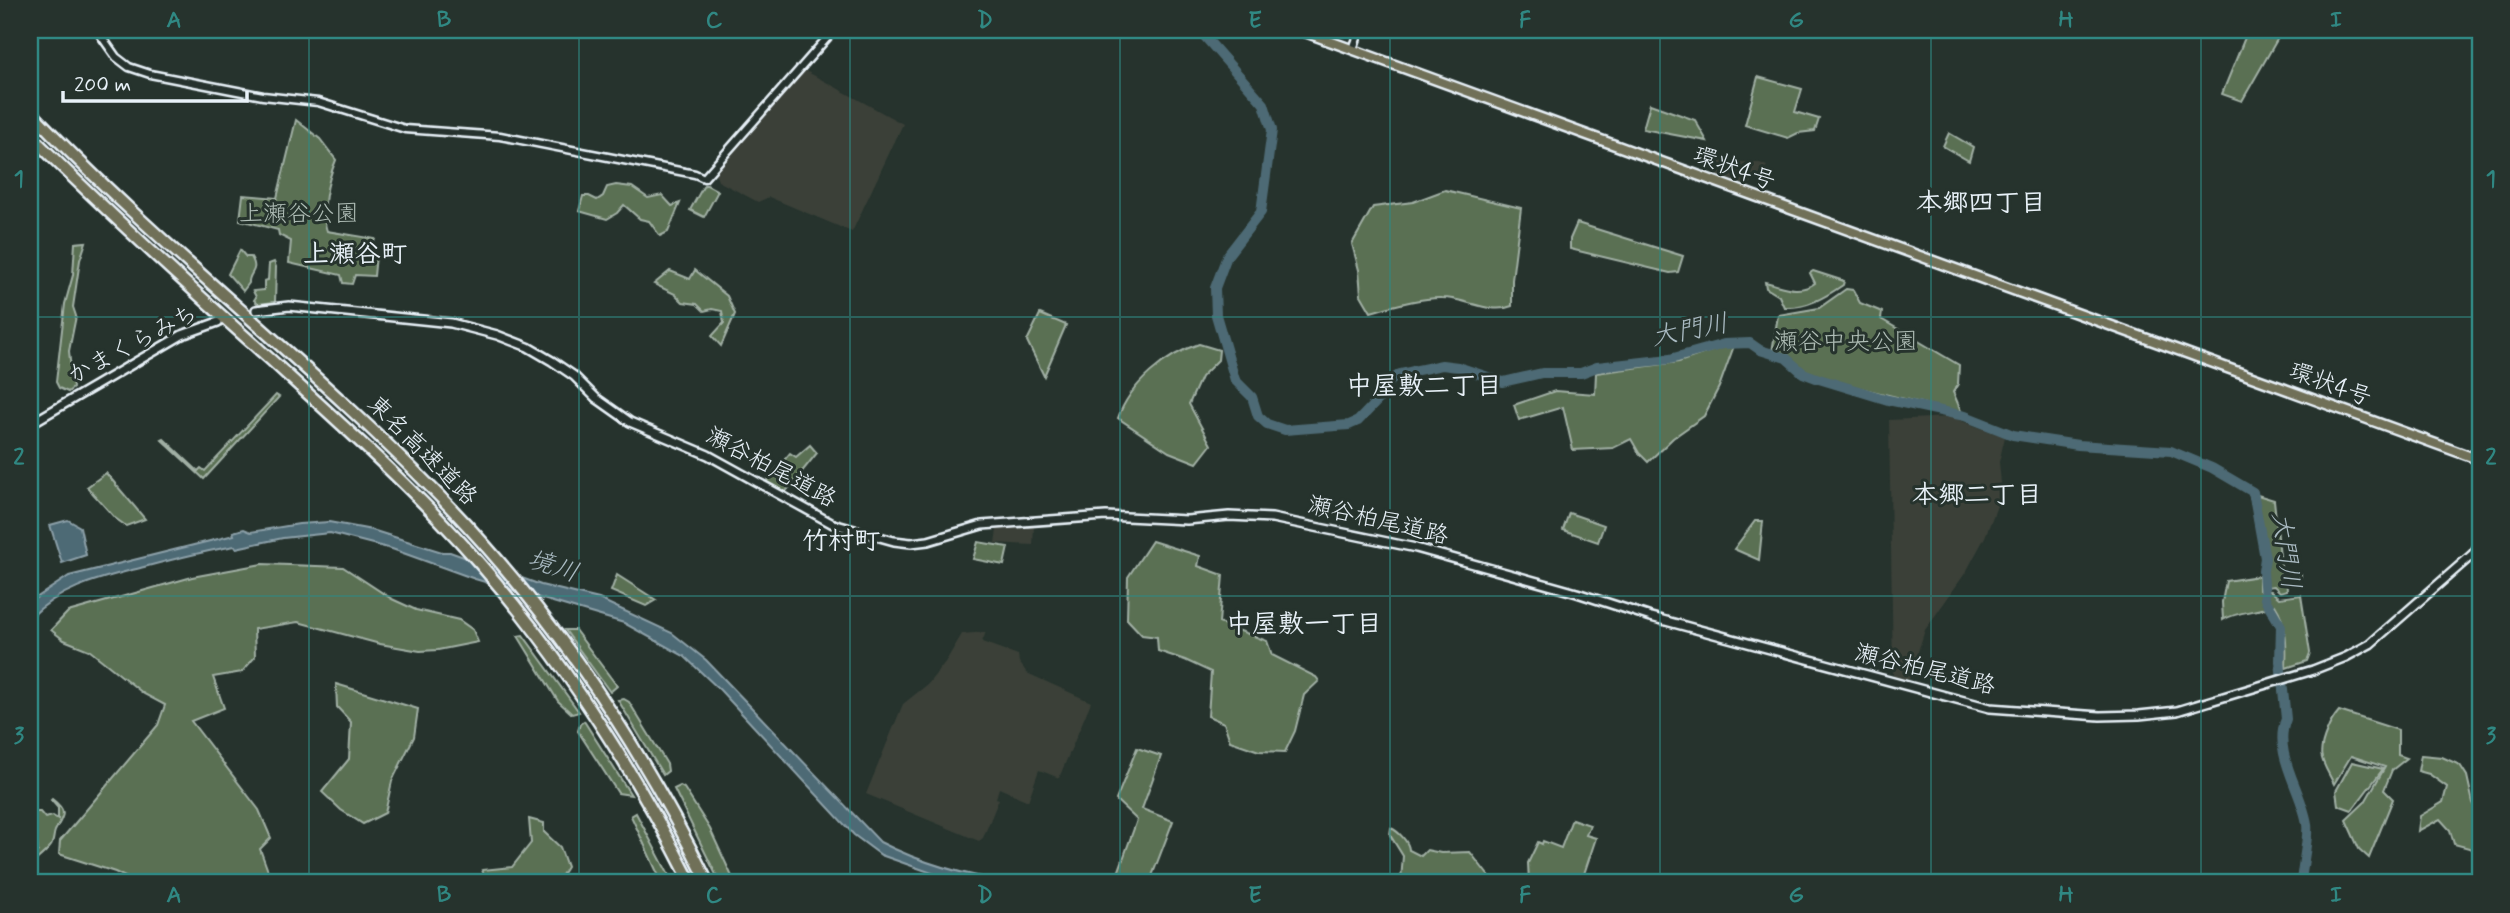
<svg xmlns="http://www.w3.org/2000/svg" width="2510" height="913" font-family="Mynerve,'Klee One',sans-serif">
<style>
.built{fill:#3a4038}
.green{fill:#5a6f52;stroke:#a1b0a5;stroke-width:2}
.water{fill:#4e6a74;stroke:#8ca0a9;stroke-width:2}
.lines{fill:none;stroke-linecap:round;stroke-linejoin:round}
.river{stroke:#4e6a74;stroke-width:10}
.tertiary-casing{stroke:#e8f1f8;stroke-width:11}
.secondary-casing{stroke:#e8f1f8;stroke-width:12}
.primary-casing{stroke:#e8f1f8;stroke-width:13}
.motorway-casing{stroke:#e8f1f8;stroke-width:15}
.tertiary{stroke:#26332d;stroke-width:6}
.secondary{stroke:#26332d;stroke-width:7}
.primary{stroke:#706f59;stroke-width:8}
.motorway{stroke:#706f59;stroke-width:10}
.grid{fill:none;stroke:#308883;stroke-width:2;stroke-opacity:0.55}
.labels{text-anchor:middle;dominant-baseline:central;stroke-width:6;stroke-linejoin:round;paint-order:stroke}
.street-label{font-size:24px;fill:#e8f1f8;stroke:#26332d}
.park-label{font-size:24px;fill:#afbdb6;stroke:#26332d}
.neighbourhood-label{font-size:26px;font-weight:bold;fill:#e8f1f8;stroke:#26332d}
.water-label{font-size:26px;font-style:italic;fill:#aabbc3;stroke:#26332d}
.neatline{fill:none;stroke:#308883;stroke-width:2.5}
.grid-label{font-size:23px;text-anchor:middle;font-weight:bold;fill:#308883}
</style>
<rect width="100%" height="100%" fill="#26332d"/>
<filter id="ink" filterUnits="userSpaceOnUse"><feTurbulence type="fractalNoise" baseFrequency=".0143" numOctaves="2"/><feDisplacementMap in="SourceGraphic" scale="14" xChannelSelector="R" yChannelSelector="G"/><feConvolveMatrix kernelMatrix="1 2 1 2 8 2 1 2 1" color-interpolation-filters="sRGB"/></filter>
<g filter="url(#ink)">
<!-- built -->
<g class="built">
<polygon points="804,70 903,124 852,232 769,197 758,202 718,181 715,173"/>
<polygon points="1713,160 1760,163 1767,166 1748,186 1714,174"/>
<polygon points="1951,417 2005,437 1999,462 2002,493 1985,537 1966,572 1925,630 1909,680 1893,676 1889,420"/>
<polygon points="1034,526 1033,545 995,543 997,529"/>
<polygon points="986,632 982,642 1018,655 1019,662 1027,673 1091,702 1059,778 1039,770 1028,801 999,788 996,798 999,799 983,838 979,841 866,794 903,704 928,684 946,661 962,634"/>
</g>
<!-- green -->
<g class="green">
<polygon points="2248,30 2282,31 2242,101 2222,94"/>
<polygon points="1758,77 1802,89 1795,112 1819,119 1815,131 1798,133 1788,138 1745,125"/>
<polygon points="1650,104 1695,120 1707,141 1643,129"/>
<path d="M296,120L320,139L336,160C328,179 320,212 327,231L375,239L370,252L376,255L374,276L355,275L352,284L343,283L341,275L289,263L291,241L279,235L278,230L240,220L243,195L277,198Z"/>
<polygon points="1949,133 1973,147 1969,161 1943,146"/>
<polygon points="616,185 632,187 648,198 662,195 672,206 680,203 668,232 660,236 649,221 640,219 624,205 617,213 607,219 579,211 583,196 589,196 597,200 603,196 607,187"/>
<polygon points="704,185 707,185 718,191 704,217 690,210"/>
<path d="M1445,190L1521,208L1512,280V306C1490,315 1466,298 1442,298C1422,297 1391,306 1371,312L1361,295L1359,270L1352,244L1373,207L1413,202Z"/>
<polygon points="1577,223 1683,256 1678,272 1670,273 1570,249 1570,239"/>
<polygon points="86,242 80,260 73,307 76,316 69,351 73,388 68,392 59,388 56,382 65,304 73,275 75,243"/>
<path d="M240,250L246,257H251C260,272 248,272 249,283L243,291L228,274Z"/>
<polygon points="274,262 276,267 275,302 258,304 254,300 256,297 253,291 264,290 264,281 268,280 269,264"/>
<polygon points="695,270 727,296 735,314 721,346 712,336 724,323 722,311 712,309 704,311 697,304 683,302 675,294 654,284 670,271 690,279"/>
<path d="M1813,271L1844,281L1843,285C1824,298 1807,308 1784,307L1779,296L1766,288L1765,282C1782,286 1799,295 1815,283L1810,273Z"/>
<path d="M1846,289L1853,290L1860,303L1882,312L1881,319L1959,365L1958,384L1953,392L1962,413L1819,378C1802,371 1790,356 1772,352L1778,315L1819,308Z"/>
<polygon points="1040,314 1066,325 1044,376 1027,341"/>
<polygon points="1735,343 1719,387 1704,416 1673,438 1648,462 1639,453 1631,439 1613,448 1573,450 1563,407 1519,420 1514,405 1555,391 1595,394 1596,373 1679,362"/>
<path d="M1199,344L1219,350L1218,360L1201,377L1189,404L1211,445L1197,463L1169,452L1118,418C1130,384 1165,355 1199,344Z"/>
<polygon points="276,395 279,397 204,479 162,440 164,439 198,471 201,468 205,471"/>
<polygon points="810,445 817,453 784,494 765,483 790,453 796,457"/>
<polygon points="106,473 145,519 126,526 115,518 87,487"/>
<polygon points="2251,493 2274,500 2282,575 2301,574 2301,577 2286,580 2287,590 2280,592 2274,586 2266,587 2262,538"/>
<polygon points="1569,513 1604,525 1598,542 1563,530"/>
<polygon points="1755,521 1763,521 1759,560 1734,549"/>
<polygon points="1152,541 1200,556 1198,566 1223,575 1219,623 1267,641 1272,655 1316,677 1319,681 1304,695 1295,731 1285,752 1259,751 1230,741 1224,723 1208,716 1211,672 1185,660 1158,651 1157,637 1142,635 1127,619 1128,577"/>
<polygon points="978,542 1008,547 1004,565 973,559"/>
<polygon points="262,564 343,567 392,599 416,610 459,620 473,630 478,642 438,650 420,651 380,644 298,622 254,629 255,657 242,672 213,677 224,708 191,721 259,810 271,838 260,849 268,871 259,883 137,883 115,872 59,854 60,841 158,725 165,705 144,694 89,650 64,640 51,630 68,612 192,577"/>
<polygon points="617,575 656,600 646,606 611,591"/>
<path d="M2259,576V590L2271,591L2279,598L2301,595L2310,653L2307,661L2286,668C2287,646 2287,623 2275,605C2259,612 2236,611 2223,620L2222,602L2226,581Z"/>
<polygon points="565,630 575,630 617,686 610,692"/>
<polygon points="523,635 579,712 572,714 558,701 518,636"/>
<polygon points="336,684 418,709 414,737 392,781 385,813 363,824 341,810 322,792 349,759 351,722 337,707"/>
<polygon points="624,699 629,702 667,764 668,771 663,775 618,700"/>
<path d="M2339,711L2398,730V755L2407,758L2392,770L2384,790L2393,799L2369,858L2359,849L2346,820L2365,802L2385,767L2351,756L2334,784C2322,760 2316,757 2327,731C2330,723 2333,718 2339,711Z"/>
<polygon points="584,721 631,795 618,793 578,731 580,724"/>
<polygon points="1137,748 1161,756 1142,809 1173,821 1152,876 1117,876 1137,820 1116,800"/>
<polygon points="2421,755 2442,757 2460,765 2467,776 2473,803 2480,815 2480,851 2454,844 2450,830 2440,819 2418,831 2420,816 2443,802 2447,787 2429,774 2418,771"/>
<polygon points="2352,762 2383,769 2352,810 2338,805 2336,791"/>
<polygon points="680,786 684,788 710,829 735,883 720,883 674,789"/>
<path d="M30,790L34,812H40L45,818L53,816L58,819V808L51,800L52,799C69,812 63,816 55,831C53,836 54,843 50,847C45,853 36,860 30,866V860L38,851L36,831L31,827Z"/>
<polygon points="636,813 673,883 662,883 631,816"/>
<polygon points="529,819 544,823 544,832 560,847 567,867 557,883 488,883 482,870 512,867 531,843"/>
<polygon points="1572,819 1590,825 1586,835 1596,838 1581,883 1529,883 1528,863 1538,842 1542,844 1543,841 1561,848"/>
<path d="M1391,828C1398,831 1409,842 1409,850L1421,856L1427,850L1441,853L1470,852L1491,879V883H1405L1401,880L1403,856L1390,835Z"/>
</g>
<!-- water -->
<g class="water">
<polygon points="68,520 80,527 86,555 62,563 50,525"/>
<path d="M329,522L372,530L442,552H450L541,585L599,599L672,633L706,660L880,842C923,864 967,876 1015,883H960L881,855L854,835L720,690L684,656L624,623L475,579L392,549L330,533L283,538L236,548L235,546C204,551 174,559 144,567C102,578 62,586 30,618V602L69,576L234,535L233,532L244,529L251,532L299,524Z"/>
</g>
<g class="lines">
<!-- river -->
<g class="river">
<path d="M1199,30L1264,104L1272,130L1261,212L1227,256L1215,288L1216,315L1235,380L1252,397L1258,416L1267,424L1285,430L1349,425L1358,421L1380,398L1381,392L1389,382L1400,374L1413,371L1442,365L1458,367L1503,382L1542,373H1581L1597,367L1670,359L1724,344L1750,343L1760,350L1786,358L1803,373L1819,379L1888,400L1965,416L2013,435L2078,445L2171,451L2212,468L2253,492L2265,558L2263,571L2265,599L2281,626L2280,661L2286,719C2272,753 2302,791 2307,824C2309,838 2302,866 2301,883"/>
<polyline points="2469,30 2480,32"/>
</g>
<!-- tertiary casing -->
<g class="tertiary-casing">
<g id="tertiary">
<polyline points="97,30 116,57 129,67 150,74 263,96 318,102 405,129 500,136 695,174 704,178 834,30"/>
<polyline points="1353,49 1360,30"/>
</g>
</g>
<!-- secondary casing -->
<g class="secondary-casing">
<g id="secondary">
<polyline points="256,310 289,306 451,323 497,335 528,347 552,361 574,376 596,398 630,422 708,455 833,524 894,541 911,543 928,541 982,525 1106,516 1187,520 1229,516 1272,518 1416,548 1577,593 1651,617 1990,708 2100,716 2139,715 2177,711 2313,670 2346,657 2370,644 2473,554 2480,544"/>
<polyline points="30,424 182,335 218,322"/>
</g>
</g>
<!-- primary casing -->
<g class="primary-casing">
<polyline id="primary" points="1299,30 2480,460"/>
</g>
<!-- motorway casing -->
<g class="motorway-casing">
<g id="motorway">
<path d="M30,111C162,250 316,367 449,506C555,617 640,745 708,883"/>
<path d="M30,135C107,212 188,286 270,359C327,411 385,463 439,519C542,626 624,751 691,883"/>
</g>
</g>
<!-- tertiary -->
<use href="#tertiary" class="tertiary"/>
<!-- secondary -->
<use href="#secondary" class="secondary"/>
<!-- primary -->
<use href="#primary" class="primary"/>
<!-- motorway -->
<use href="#motorway" class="motorway"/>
</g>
</g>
<!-- grid -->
<path class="grid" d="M309,30V883M579,30V883M850,30V883M1120,30V883M1390,30V883M1660,30V883M1931,30V883M2201,30V883M30,317H2480M30,596H2480"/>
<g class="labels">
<!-- street labels -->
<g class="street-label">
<text transform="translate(1734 169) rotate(20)">環状4号</text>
<text transform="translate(133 345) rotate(-28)">かまくらみち</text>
<text transform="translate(2330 385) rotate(20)">環状4号</text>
<text transform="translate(422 451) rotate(45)">東名高速道路</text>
<text transform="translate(771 468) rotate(28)">瀬谷柏尾道路</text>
<text transform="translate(1378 521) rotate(13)">瀬谷柏尾道路</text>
<text transform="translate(1925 670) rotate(14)">瀬谷柏尾道路</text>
</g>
<!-- park labels -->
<g class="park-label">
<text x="299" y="214">上瀬谷公園</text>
<text x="1846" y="342">瀬谷中央公園</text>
</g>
<!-- neighbourhood labels -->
<g class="neighbourhood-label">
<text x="1981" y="204">本郷四丁目</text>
<text x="355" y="255">上瀬谷町</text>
<text x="1424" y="387">中屋敷二丁目</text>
<text x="1977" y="496">本郷二丁目</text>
<text x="841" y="542">竹村町</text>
<text x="1304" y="625">中屋敷一丁目</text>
</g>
<!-- water labels -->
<g class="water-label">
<text transform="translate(1690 331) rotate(-11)">大門川</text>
<text transform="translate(2285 551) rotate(82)">大門川</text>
<text transform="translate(553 567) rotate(18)">境川</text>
</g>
</g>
<!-- margin -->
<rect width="2510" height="913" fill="none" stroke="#26332d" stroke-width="77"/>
<!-- scale -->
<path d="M63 91v10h184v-10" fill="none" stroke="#e8f1f8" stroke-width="3.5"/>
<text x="74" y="91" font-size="21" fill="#e8f1f8" stroke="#26332d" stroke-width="5" paint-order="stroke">200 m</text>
<rect x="38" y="38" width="2434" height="836" class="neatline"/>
<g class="grid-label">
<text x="174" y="27">A</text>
<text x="444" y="27">B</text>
<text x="714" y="27">C</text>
<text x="985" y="27">D</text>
<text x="1255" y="27">E</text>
<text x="1525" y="27">F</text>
<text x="1796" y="27">G</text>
<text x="2066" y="27">H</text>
<text x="2336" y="27">I</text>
<text x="19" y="186">1</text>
<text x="2491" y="186">1</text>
<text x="19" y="464">2</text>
<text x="2491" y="464">2</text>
<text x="19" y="743">3</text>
<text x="2491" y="743">3</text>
<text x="174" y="902">A</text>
<text x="444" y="902">B</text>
<text x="714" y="902">C</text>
<text x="985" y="902">D</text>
<text x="1255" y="902">E</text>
<text x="1525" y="902">F</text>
<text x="1796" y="902">G</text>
<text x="2066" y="902">H</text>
<text x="2336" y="902">I</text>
</g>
</svg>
